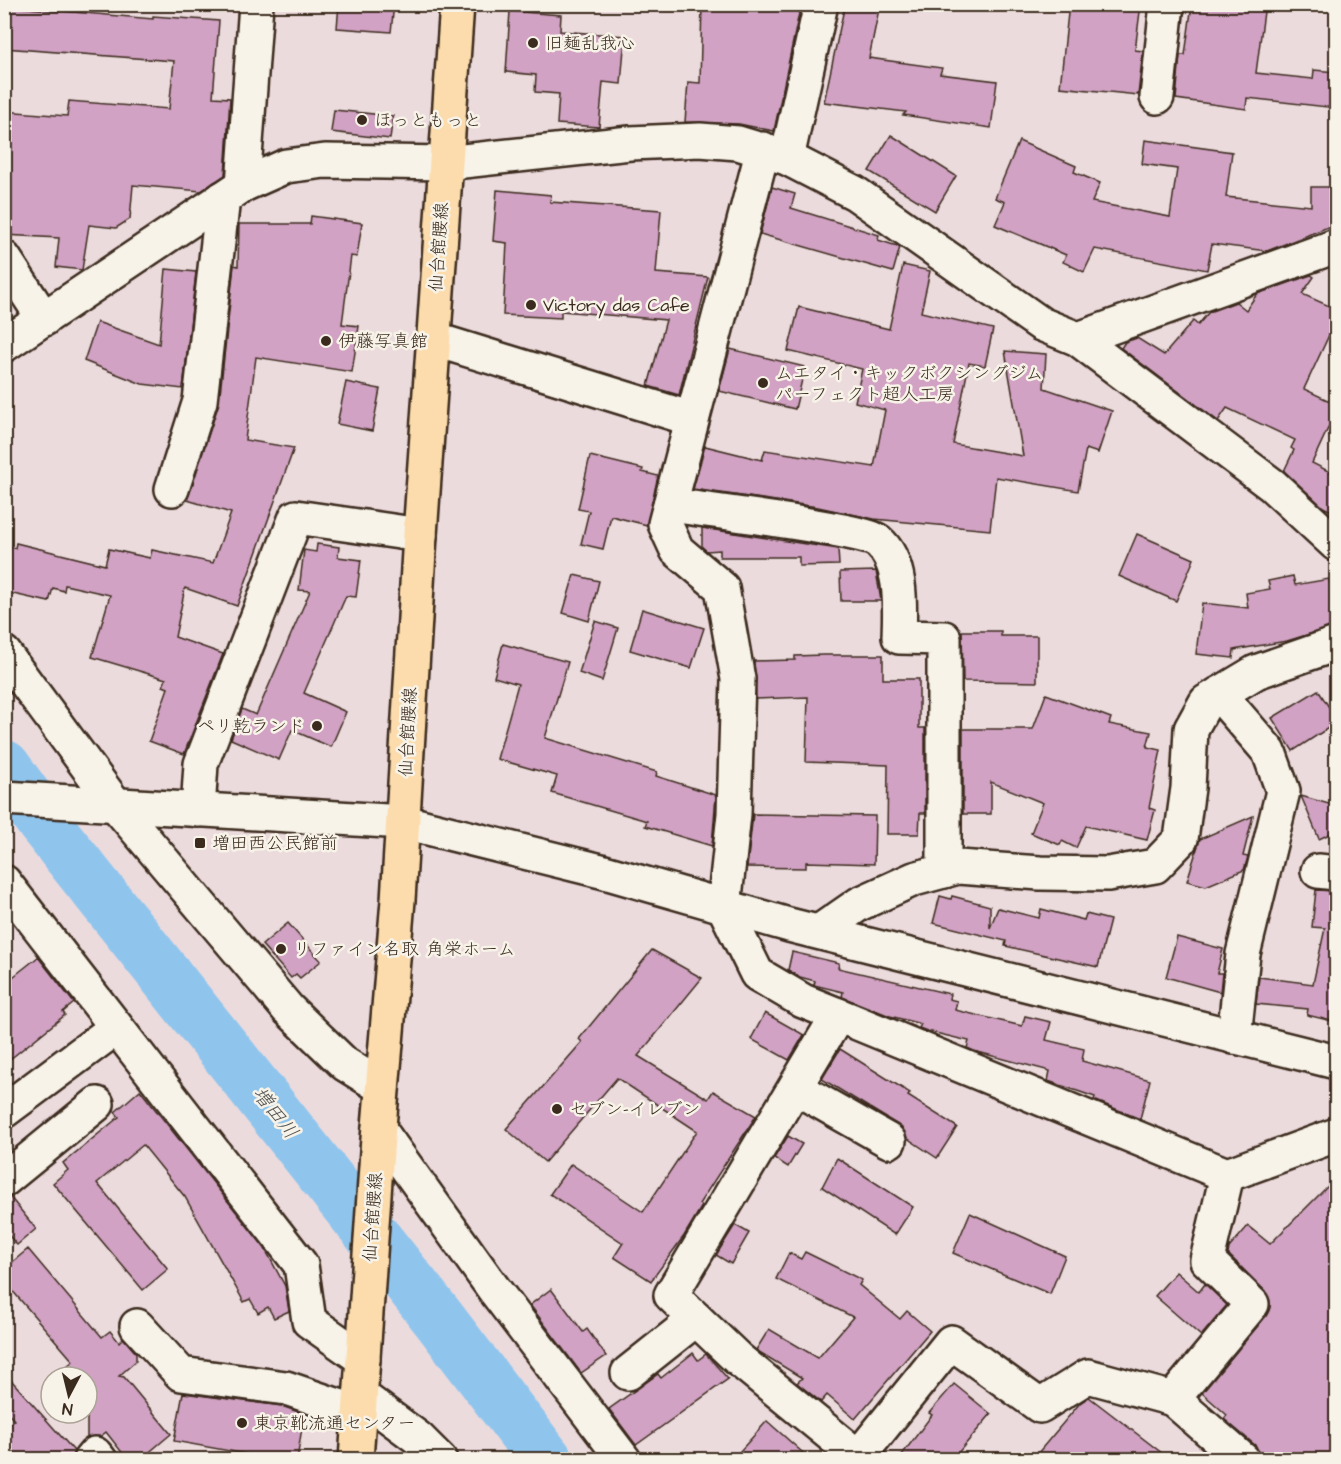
<svg xmlns="http://www.w3.org/2000/svg" width="1341" height="1464" font-family="'Architects Daughter','Klee One',sans-serif">
<style>
.lines{fill:none;stroke-linecap:round;stroke-linejoin:round}
.river{stroke:#8fc5ed;stroke-width:54}
.building{fill:#d1a2c3;stroke:#3b2a1e;stroke-width:1.5}
.minor-casing{stroke:#3b2a1e;stroke-width:38}
.major-casing{stroke:#3b2a1e;stroke-width:38}
.minor{stroke:#f7f3e8;stroke-width:33}
.major{stroke:#fcdcac;stroke-width:33}
.poi-dot{fill:#3b2a1e;stroke:#f7f3e8;stroke-width:2}
.labels{text-anchor:middle;dominant-baseline:central;stroke-width:5;stroke-linejoin:round;paint-order:stroke}
.poi-label{font-size:18px;fill:#3b2a1e;stroke:#f7f3e8;text-anchor:start}
.street-label{font-size:18px;fill:#3b2a1e;stroke:#f7f3e8}
.water-label{font-size:20px;font-style:italic;fill:#505152;stroke:#f7f3e8}
</style>
<rect width="100%" height="100%" fill="#ecdbdd"/>
<filter id="ink" filterUnits="userSpaceOnUse"><feTurbulence type="fractalNoise" baseFrequency=".0167" numOctaves="2"/><feDisplacementMap in="SourceGraphic" scale="12" xChannelSelector="R" yChannelSelector="G"/><feConvolveMatrix kernelMatrix="1 2 1 2 8 2 1 2 1" color-interpolation-filters="sRGB"/></filter>
<g filter="url(#ink)">
<g class="lines">
<!-- river -->
<polyline class="river" points="4,767 44,823 438,1318 546,1460"/>
</g>
<!-- building -->
<g class="building">
<polygon points="339,4 394,4 391,32 337,28"/>
<polygon points="702,4 801,4 774,131 739,124 685,122 688,82 700,83"/>
<polygon points="845,4 880,4 869,58 942,68 940,74 997,81 991,128 903,115 906,112 824,102"/>
<polygon points="1069,4 1141,4 1135,50 1143,51 1138,95 1060,87"/>
<polygon points="1192,4 1265,4 1256,73 1313,79 1314,70 1336,72 1336,108 1247,98 1246,109 1176,99 1180,55 1185,55"/>
<polygon points="4,6 153,19 153,16 219,21 213,97 230,98 225,175 201,191 133,185 130,219 116,228 89,225 82,270 56,267 59,238 4,235 4,111 67,116 69,101 169,109 174,61 4,48"/>
<polygon points="510,11 561,15 560,31 625,36 621,84 603,82 599,127 557,124 559,94 535,92 536,75 506,72"/>
<polygon points="334,110 393,116 390,139 331,132"/>
<polygon points="891,135 956,176 935,211 869,171"/>
<polygon points="1145,140 1232,152 1226,197 1311,206 1311,187 1336,187 1336,224 1267,251 1212,244 1207,270 1095,249 1084,272 1063,262 1066,255 995,225 1005,202 995,198 1019,141 1076,166 1074,172 1100,183 1092,202 1170,217 1177,169 1142,164"/>
<polygon points="772,187 795,194 791,208 879,235 878,240 900,247 893,272 760,234"/>
<polygon points="497,190 551,195 550,202 661,210 656,273 708,277 679,395 648,386 666,320 561,311 561,318 503,315 507,243 493,241"/>
<polygon points="311,216 362,223 357,257 351,256 342,324 359,326 352,372 256,357 245,440 294,448 237,606 185,588 175,637 223,654 184,754 149,741 168,688 163,686 166,679 92,657 110,595 65,585 64,591 53,588 49,602 4,592 4,545 15,548 16,543 105,565 109,549 150,558 152,550 213,563 231,513 187,500 219,403 234,265 238,266 239,224 310,224"/>
<polygon points="903,265 930,271 921,312 993,329 985,366 969,363 953,444 1023,456 1005,351 1046,354 1044,388 1112,411 1098,453 1086,449 1078,491 996,477 990,530 874,519 818,507 693,489 705,446 762,460 765,450 874,467 885,410 855,402 862,369 788,351 799,307 889,329"/>
<polygon points="166,269 196,272 183,389 142,384 84,361 97,322 159,344"/>
<polygon points="1311,275 1314,277 1302,294 1336,309 1336,320 1304,389 1336,404 1336,411 1312,463 1336,475 1336,513 1323,507 1284,471 1294,450 1291,448 1295,440 1227,408 1218,421 1121,348 1125,342 1137,338 1164,355 1193,321 1198,325 1209,312 1236,302 1246,310 1257,294"/>
<polygon points="730,349 805,367 795,409 719,391"/>
<polygon points="346,382 380,389 372,431 337,424"/>
<polygon points="590,456 643,469 642,472 658,476 647,525 611,516 603,549 581,544 589,511 578,509"/>
<polygon points="702,528 838,549 839,565 799,566 799,557 720,557 720,550 707,551 702,547"/>
<polygon points="1137,534 1194,559 1176,601 1119,576"/>
<polygon points="317,544 339,547 338,557 361,560 356,597 346,596 304,693 346,712 331,747 292,730 279,760 231,739 242,709 256,715 310,591 299,590 304,550 316,552"/>
<polygon points="876,571 881,601 841,601 840,572"/>
<polygon points="574,575 599,581 589,621 563,613"/>
<polygon points="1293,576 1295,585 1329,579 1331,588 1336,586 1336,626 1287,641 1234,650 1233,658 1196,654 1202,603 1248,608 1246,593 1270,589 1268,581"/>
<polygon points="642,609 704,628 691,668 630,650"/>
<polygon points="595,621 618,628 602,681 579,673"/>
<polygon points="962,631 1001,631 1001,636 1037,636 1037,682 963,681"/>
<polygon points="503,644 568,662 545,738 657,772 656,776 716,795 712,846 645,826 647,821 552,793 557,776 497,759 518,684 494,677"/>
<polygon points="823,655 883,655 883,679 919,679 919,728 925,728 925,813 920,813 919,834 887,834 888,765 806,762 808,697 756,699 754,661 795,660 795,656"/>
<polygon points="1318,690 1336,718 1336,723 1293,751 1272,718"/>
<polygon points="1046,694 1111,718 1109,724 1151,732 1147,747 1161,750 1149,808 1155,810 1147,840 1086,826 1076,848 1062,841 1060,845 1031,833 1043,803 991,782 991,814 963,814 963,729 1033,729"/>
<polygon points="1301,796 1336,806 1336,831 1319,839"/>
<polygon points="753,814 875,816 874,864 806,862 806,868 747,867"/>
<polygon points="1253,816 1243,856 1248,857 1244,870 1206,886 1187,881 1200,839"/>
<polygon points="1316,890 1336,891 1336,1022 1307,1015 1308,1009 1256,1004 1259,977 1313,984 1325,928 1312,927"/>
<polygon points="940,896 951,899 952,896 990,906 990,928 998,908 1039,918 1041,909 1084,920 1086,914 1110,920 1098,967 1005,946 1006,941 933,923"/>
<polygon points="288,923 321,961 300,978 296,974 291,978 262,945"/>
<polygon points="1177,937 1223,949 1217,973 1222,973 1220,992 1166,977"/>
<polygon points="652,950 702,978 638,1056 708,1099 713,1091 756,1116 699,1204 702,1206 684,1236 651,1281 614,1257 623,1243 550,1194 571,1164 643,1212 697,1131 617,1078 545,1162 506,1129 582,1042 579,1039"/>
<polygon points="792,952 839,963 838,968 950,994 949,999 957,1001 955,1010 1022,1026 1025,1016 1051,1022 1046,1040 1084,1049 1082,1061 1150,1080 1140,1119 1094,1100 1095,1097 1048,1081 1050,1071 974,1051 967,1048 969,1041 927,1031 919,1028 921,1024 890,1016 842,997 843,992 814,985 815,981 800,977 788,970"/>
<polygon points="38,957 74,1003 63,1012 65,1015 4,1064 4,984"/>
<polygon points="765,1013 804,1035 789,1060 751,1039"/>
<polygon points="840,1049 910,1093 908,1096 957,1127 937,1158 907,1138 898,1125 822,1079"/>
<polygon points="140,1090 264,1247 285,1286 289,1311 274,1318 268,1307 258,1313 250,1299 244,1302 185,1197 143,1145 97,1183 168,1269 143,1290 53,1183 68,1170 63,1163 119,1117 115,1112"/>
<polygon points="788,1136 802,1144 788,1167 774,1158"/>
<polygon points="837,1158 913,1207 895,1235 822,1187"/>
<polygon points="1336,1178 1336,1460 1261,1460 1256,1446 1224,1419 1227,1415 1202,1393 1266,1316 1270,1307 1265,1291 1228,1254 1229,1248 1248,1226 1270,1244"/>
<polygon points="10,1197 36,1229 17,1245 4,1230 4,1198"/>
<polygon points="970,1213 1065,1256 1050,1294 953,1253"/>
<polygon points="735,1225 749,1233 731,1264 716,1255"/>
<polygon points="28,1249 102,1337 110,1331 119,1342 123,1338 136,1353 136,1361 119,1376 124,1377 171,1434 140,1460 128,1460 106,1432 101,1436 87,1438 87,1377 54,1377 73,1361 4,1281 4,1269"/>
<polygon points="805,1252 862,1280 859,1285 900,1319 907,1311 930,1331 855,1419 827,1395 821,1402 797,1383 802,1378 756,1350 769,1329 818,1358 853,1317 776,1279 789,1253 801,1259"/>
<polygon points="1176,1272 1199,1292 1205,1284 1227,1305 1201,1336 1155,1296"/>
<polygon points="551,1289 583,1332 587,1329 606,1356 581,1373 530,1305"/>
<polygon points="693,1353 698,1360 706,1354 728,1379 636,1445 609,1409 658,1374 661,1378"/>
<polygon points="4,1372 74,1451 72,1460 20,1460 4,1442 4,1429 14,1420 4,1409"/>
<polygon points="954,1384 991,1414 952,1460 898,1460 932,1415 929,1413"/>
<polygon points="183,1393 282,1406 304,1414 297,1460 279,1460 174,1441"/>
<polygon points="1089,1397 1171,1460 1032,1460 1080,1403"/>
<polygon points="767,1421 811,1460 732,1460"/>
</g>
<g class="lines">
<!-- minor casing -->
<g class="minor-casing">
<g id="minor">
<polyline points="1157,97 1167,4"/>
<polyline points="763,149 665,524 677,550 722,588 738,679 734,814 724,907 757,974 803,1001 838,1015 671,1295 737,1358 862,1460"/>
<polyline points="787,158 821,4"/>
<polyline points="243,185 256,4"/>
<polyline points="4,258 44,319"/>
<polyline points="433,339 692,419"/>
<polyline points="1078,339 1336,246"/>
<polyline points="4,345 243,185 286,166 325,161 445,163 630,143 700,140 738,143 787,158 855,193 1041,324 1078,339 1272,485 1336,544"/>
<polyline points="172,489 200,401 223,198"/>
<path d="M670,505C698,509 867,530 878,541C903,563 900,606 899,637L944,638V871"/>
<polyline points="4,653 115,804 288,1009 345,1064 382,1087"/>
<polyline points="1219,694 1269,752 1283,791 1243,954 1234,1037"/>
<polyline points="4,798 404,822 601,871 789,925 1336,1062"/>
<polyline points="198,810 201,764 296,517 420,535"/>
<polyline points="1318,871 1336,873"/>
<polyline points="4,882 301,1265 309,1321 363,1359"/>
<polyline points="820,931 859,904 914,879 958,867 1040,873 1108,874 1155,866 1181,839 1188,788 1191,729 1206,702 1256,672 1336,644"/>
<polyline points="838,1015 1227,1175"/>
<polyline points="796,1088 889,1141"/>
<polyline points="4,1111 105,1036"/>
<polyline points="379,1129 493,1288 624,1460"/>
<polyline points="4,1180 97,1104"/>
<polyline points="137,1326 181,1374 286,1388 359,1413"/>
<polyline points="628,1373 696,1319"/>
<polyline points="360,1395 418,1438 440,1460"/>
<polyline points="859,1456 951,1342 1040,1406 1088,1376 1173,1399"/>
<polyline points="90,1460 95,1454 100,1460"/>
<polyline points="1243,1460 1173,1399 1252,1304 1207,1260 1227,1175 1336,1135"/>
</g>
</g>
<!-- major casing -->
<g class="major-casing">
<polyline id="major" points="356,1460 377,1151 398,900 420,535 457,4"/>
</g>
<!-- minor -->
<use href="#minor" class="minor"/>
<!-- major -->
<use href="#major" class="major"/>
</g>
</g>
<!-- markers -->
<g class="poi-dot">
<circle cx="533" cy="43" r="6"/>
<circle cx="362" cy="120" r="6"/>
<circle cx="531" cy="305" r="6"/>
<circle cx="326" cy="341" r="6"/>
<circle cx="763" cy="383" r="6"/>
<circle cx="317" cy="726" r="6"/>
<rect x="194" y="837" width="12" height="12" rx="3"/>
<circle cx="281" cy="949" r="6"/>
<circle cx="557" cy="1109" r="6"/>
<circle cx="242" cy="1423" r="6"/>
</g>
<g class="labels">
<!-- poi labels -->
<g class="poi-label">
<text x="545" y="43">旧麺乱我心</text>
<text x="374" y="120">ほっともっと</text>
<text x="543" y="305">Victory das Cafe</text>
<text x="338" y="341">伊藤写真館</text>
<text x="775" y="373">ムエタイ・キックボクシングジム<tspan x="775" dy="21">パーフェクト超人工房</tspan></text>
<text x="305" y="726" text-anchor="end">ペリ乾ランド</text>
<text x="212" y="843">増田西公民館前</text>
<text x="293" y="949">リファイン名取 角栄ホーム</text>
<text x="569" y="1109">セブン-イレブン</text>
<text x="254" y="1423">東京靴流通センター</text>
</g>
<!-- street labels -->
<g class="street-label">
<text transform="translate(439 247) rotate(-86)">仙台館腰線</text>
<text transform="translate(408 732) rotate(-87)">仙台館腰線</text>
<text transform="translate(373 1217) rotate(-86)">仙台館腰線</text>
</g>
<!-- water labels -->
<g class="water-label">
<text transform="translate(275 1113) rotate(52)">増田川</text>
</g>
</g>
<!-- margin -->
<rect width="1341" height="1464" fill="none" stroke="#f7f3e8" stroke-width="24"/>
<rect x="12" y="12" width="1317" height="1440" fill="none" stroke="#3b2a1e" stroke-width="2" filter="url(#ink)"/>
<!-- north arrow -->
<g transform="translate(69 1395) rotate(187)"><circle r="28" fill="#f7f3e8" stroke="#aca397" stroke-width="1.5"/>
<path d="M0-4.5L10 22L0 15L-10 22Z" fill="#3b2a1e"/>
<text y="-9" font-size="16" font-weight="bold" text-anchor="middle" fill="#3b2a1e">N</text>
</g>
</svg>
